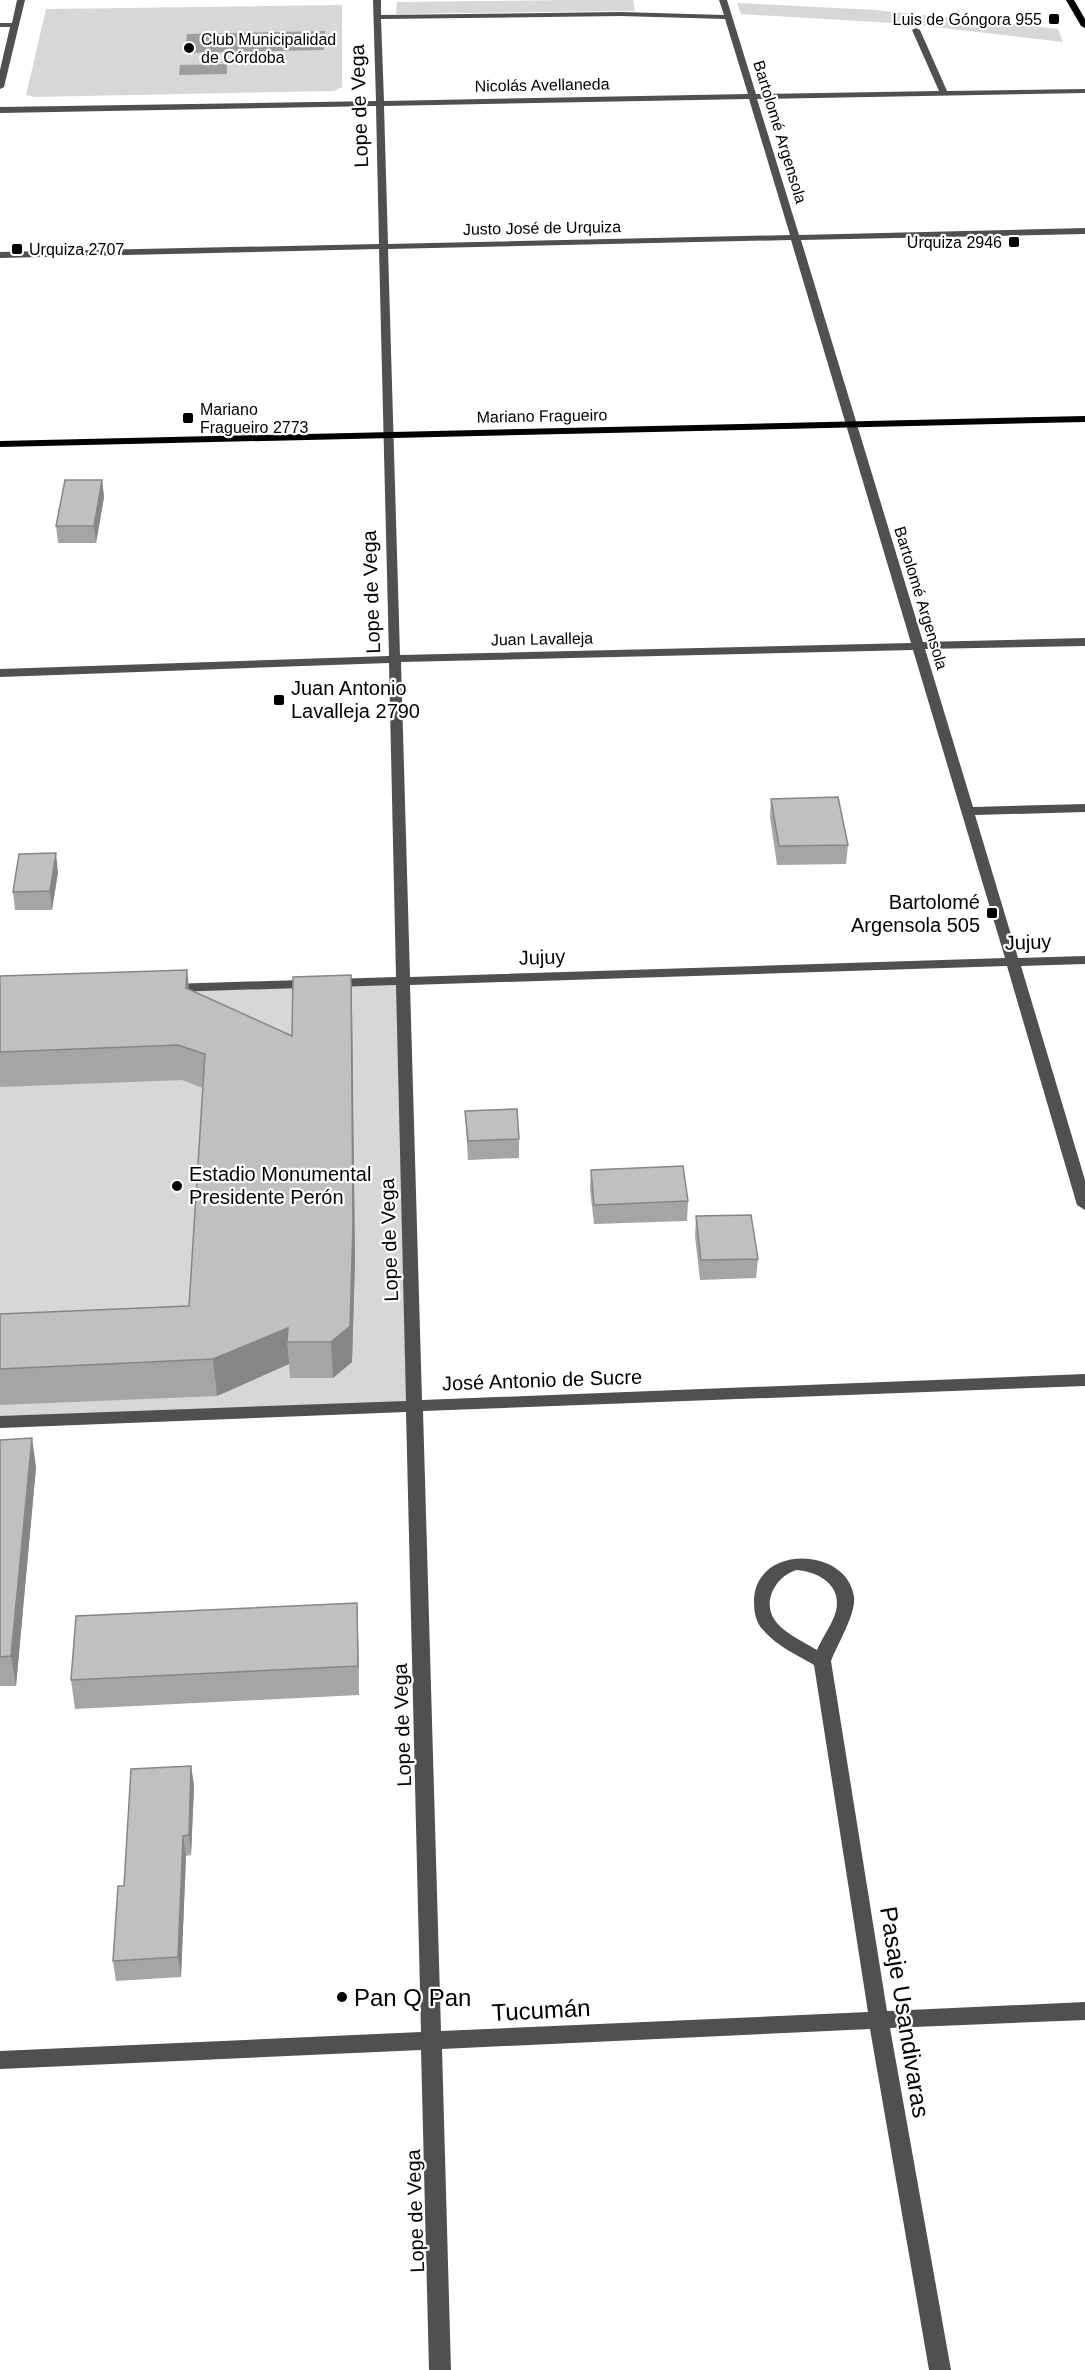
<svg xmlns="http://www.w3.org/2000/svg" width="1085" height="2370" font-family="Arial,sans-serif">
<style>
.green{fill:#d7d7d7}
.water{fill:#9e9e9e}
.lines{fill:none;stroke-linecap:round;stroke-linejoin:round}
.minor{fill:#505050;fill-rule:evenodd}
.major{fill:#000;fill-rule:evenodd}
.wall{fill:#a5a5a5}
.shaded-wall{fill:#868686}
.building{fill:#c0c0c0;stroke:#868686;stroke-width:1.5}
.poi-dot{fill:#000;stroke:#fff;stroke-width:2}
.labels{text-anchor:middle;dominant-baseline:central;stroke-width:4.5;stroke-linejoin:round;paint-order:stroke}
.far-poi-label{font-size:16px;fill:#000;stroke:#fff;text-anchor:start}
.far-street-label{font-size:16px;fill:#000;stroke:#fff}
.street-label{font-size:20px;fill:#000;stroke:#fff}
.poi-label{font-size:20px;fill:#000;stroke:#fff;text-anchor:start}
.near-poi-label{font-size:24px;fill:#000;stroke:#fff;text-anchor:start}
.near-street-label{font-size:24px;fill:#000;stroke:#fff}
</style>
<rect width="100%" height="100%" fill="#fff"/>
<!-- green -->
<g class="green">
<polygon points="567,0 633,0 635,11 396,14 397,2"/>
<polygon points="737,3 876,10 1058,29 1063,42 908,24 741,14"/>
<polygon points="342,5 342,87 334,91 35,97 26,95 46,9"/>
<polygon points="403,981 414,1406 0,1422 0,993"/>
</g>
<!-- water -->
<g class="water">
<polygon points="325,31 324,50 185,53 187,34"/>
<polygon points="227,64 227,74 179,75 180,65"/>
</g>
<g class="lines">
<!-- minor -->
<g class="minor">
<polygon points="17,0 25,0 4,87 0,89 0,70 10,27 0,27 0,23 12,23"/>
<path d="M373,0H381V15L621,12L724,15L719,0H727L756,94L939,91L912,30L916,28L920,30L947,91L1085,89V93L757,99L799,235L1085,228V234L801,240L923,642L1085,638V646L925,649L973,807L1085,804V812L975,815L1018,958L1085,956V964L1021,966L1085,1180V1210L1077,1205L1007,966L410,985L422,1400L1085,1374V1386L423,1411L441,2031L868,2012L814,1665C797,1655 777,1646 764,1631C756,1623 754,1613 754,1601C755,1543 848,1547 854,1597C856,1614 838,1643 831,1661L887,2011L1085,2002V2020L890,2028L951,2370H929L870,2029L442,2049L451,2370H429L421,2050L0,2069V2051L421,2032L406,1412L0,1428V1416L406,1401L396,985L170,992L163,988L170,984L396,977L389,663L0,677V669L389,656L379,249L0,258V252L379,244L376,106L0,113V107L376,101ZM621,16L725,19L748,94L384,101L381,19ZM749,99L790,235L388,244L384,106ZM791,240L911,643L400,655L388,249ZM913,650L1005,958L410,977L401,662ZM797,1570C819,1572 842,1585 836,1611C833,1623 822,1638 817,1650C804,1642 783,1633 774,1619C762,1600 777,1575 797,1570Z"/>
</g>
<!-- major -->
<g class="major">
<polygon points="1066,0 1074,0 1085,19 1085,28 1081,26"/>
<polygon points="1085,416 1085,422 0,447 0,441"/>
</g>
</g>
<!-- wall -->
<g class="wall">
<polygon points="102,480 104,497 96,543 58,543 56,526"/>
<polygon points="771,799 848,845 846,864 777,865 770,817"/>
<polygon points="58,872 52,910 15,910 13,892"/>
<polygon points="0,976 189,990 292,1036 352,1009 355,1260 352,1362 333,1378 290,1378 289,1364 217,1396 0,1405 0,1314 189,1306 203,1088 182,1080 0,1087"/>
<polygon points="465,1111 519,1139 519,1158 468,1160"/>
<polygon points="591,1170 688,1201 687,1221 594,1224 590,1189"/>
<polygon points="696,1216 758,1259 756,1278 700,1280 695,1236"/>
<polygon points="0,1440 36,1467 16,1686 0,1686"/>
<polygon points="358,1632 359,1695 75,1709 71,1680"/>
<polygon points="191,1766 194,1786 191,1855 186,1856 181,1977 116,1981 113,1961 124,1886"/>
</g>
<!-- shaded-wall -->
<g class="shaded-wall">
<polygon points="102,480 104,497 96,543 94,526"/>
<polygon points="56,853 58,872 52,910 50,891"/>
<polygon points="187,970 191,1005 186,988"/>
<polygon points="351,975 352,1009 355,1260 352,1362 333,1378 331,1342"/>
<polygon points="288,1328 287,1342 289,1364 217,1396 213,1359"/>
<polygon points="32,1438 36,1467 16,1686 11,1656"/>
<polygon points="357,1603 358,1632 359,1695 358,1666"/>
<polygon points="191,1766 194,1786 191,1855 189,1835"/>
<polygon points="183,1836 186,1856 181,1977 178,1957"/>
</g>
<!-- building -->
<g class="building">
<polygon points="65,480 102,480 94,526 56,526"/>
<polygon points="838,797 848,845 779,846 771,799"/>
<polygon points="56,853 50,891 13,892 19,854"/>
<polygon points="187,970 186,988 292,1036 293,977 351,975 353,1224 350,1326 331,1342 287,1342 288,1328 213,1359 0,1369 0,1314 189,1306 205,1054 178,1045 0,1052 0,976"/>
<polygon points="517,1109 519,1139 468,1141 465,1111"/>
<polygon points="683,1166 688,1201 594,1205 591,1170"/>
<polygon points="751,1215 758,1259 701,1260 696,1216"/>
<polygon points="32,1438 11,1656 0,1657 0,1440"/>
<polygon points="357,1603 358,1666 71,1680 76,1616"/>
<polygon points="191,1766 189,1835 183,1836 178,1957 113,1961 118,1886 124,1886 131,1769"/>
</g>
<!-- markers -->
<g class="poi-dot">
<rect x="1048" y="13" width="12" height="12" rx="3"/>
<circle cx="189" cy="48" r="6"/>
<rect x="1008" y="236" width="12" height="12" rx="3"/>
<rect x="11" y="243" width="12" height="12" rx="3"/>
<rect x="182" y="412" width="12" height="12" rx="3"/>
<rect x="273" y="694" width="12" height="12" rx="3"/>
<rect x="986" y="907" width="12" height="12" rx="3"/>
<circle cx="177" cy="1186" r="6"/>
<circle cx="342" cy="1997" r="6"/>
</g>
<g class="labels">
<!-- far-poi labels -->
<g class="far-poi-label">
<text x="1042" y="19" text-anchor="end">Luis de Góngora 955</text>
<text x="201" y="39">Club Municipalidad<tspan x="201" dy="18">de Córdoba</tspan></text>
<text x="1002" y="242" text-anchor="end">Urquiza 2946</text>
<text x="29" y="249">Urquiza 2707</text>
<text x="200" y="409">Mariano<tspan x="200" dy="18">Fragueiro 2773</tspan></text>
</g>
<!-- far-street labels -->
<g class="far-street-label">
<text transform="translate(542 85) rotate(-1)">Nicolás Avellaneda</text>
<text transform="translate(780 132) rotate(73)">Bartolomé Argensola</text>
<text transform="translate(542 228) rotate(-1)">Justo José de Urquiza</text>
<text transform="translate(542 416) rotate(-1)">Mariano Fragueiro</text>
<text transform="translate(921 598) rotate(73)">Bartolomé Argensola</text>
<text transform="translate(542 639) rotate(-1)">Juan Lavalleja</text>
</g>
<!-- street labels -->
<g class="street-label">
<text transform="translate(359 106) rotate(-92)">Lope de Vega</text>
<text transform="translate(371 592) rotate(-92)">Lope de Vega</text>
<text transform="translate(1028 942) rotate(-2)">Jujuy</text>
<text transform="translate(542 957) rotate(-2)">Jujuy</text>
<text transform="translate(389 1240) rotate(-92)">Lope de Vega</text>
<text transform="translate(542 1380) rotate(-2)">José Antonio de Sucre</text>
<text transform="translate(402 1725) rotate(-92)">Lope de Vega</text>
<text transform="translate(415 2211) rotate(-92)">Lope de Vega</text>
</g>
<!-- poi labels -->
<g class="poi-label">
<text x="291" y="688">Juan Antonio<tspan x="291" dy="23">Lavalleja 2790</tspan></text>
<text x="980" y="902" text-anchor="end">Bartolomé<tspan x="980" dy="23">Argensola 505</tspan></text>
<text x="189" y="1174">Estadio Monumental<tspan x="189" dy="23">Presidente Perón</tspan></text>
</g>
<!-- near-poi labels -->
<g class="near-poi-label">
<text x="354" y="1997">Pan Q Pan</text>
</g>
<!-- near-street labels -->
<g class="near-street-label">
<text transform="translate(541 2010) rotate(-3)">Tucumán</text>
<text transform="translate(905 2012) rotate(81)">Pasaje Usandivaras</text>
</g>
</g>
</svg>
